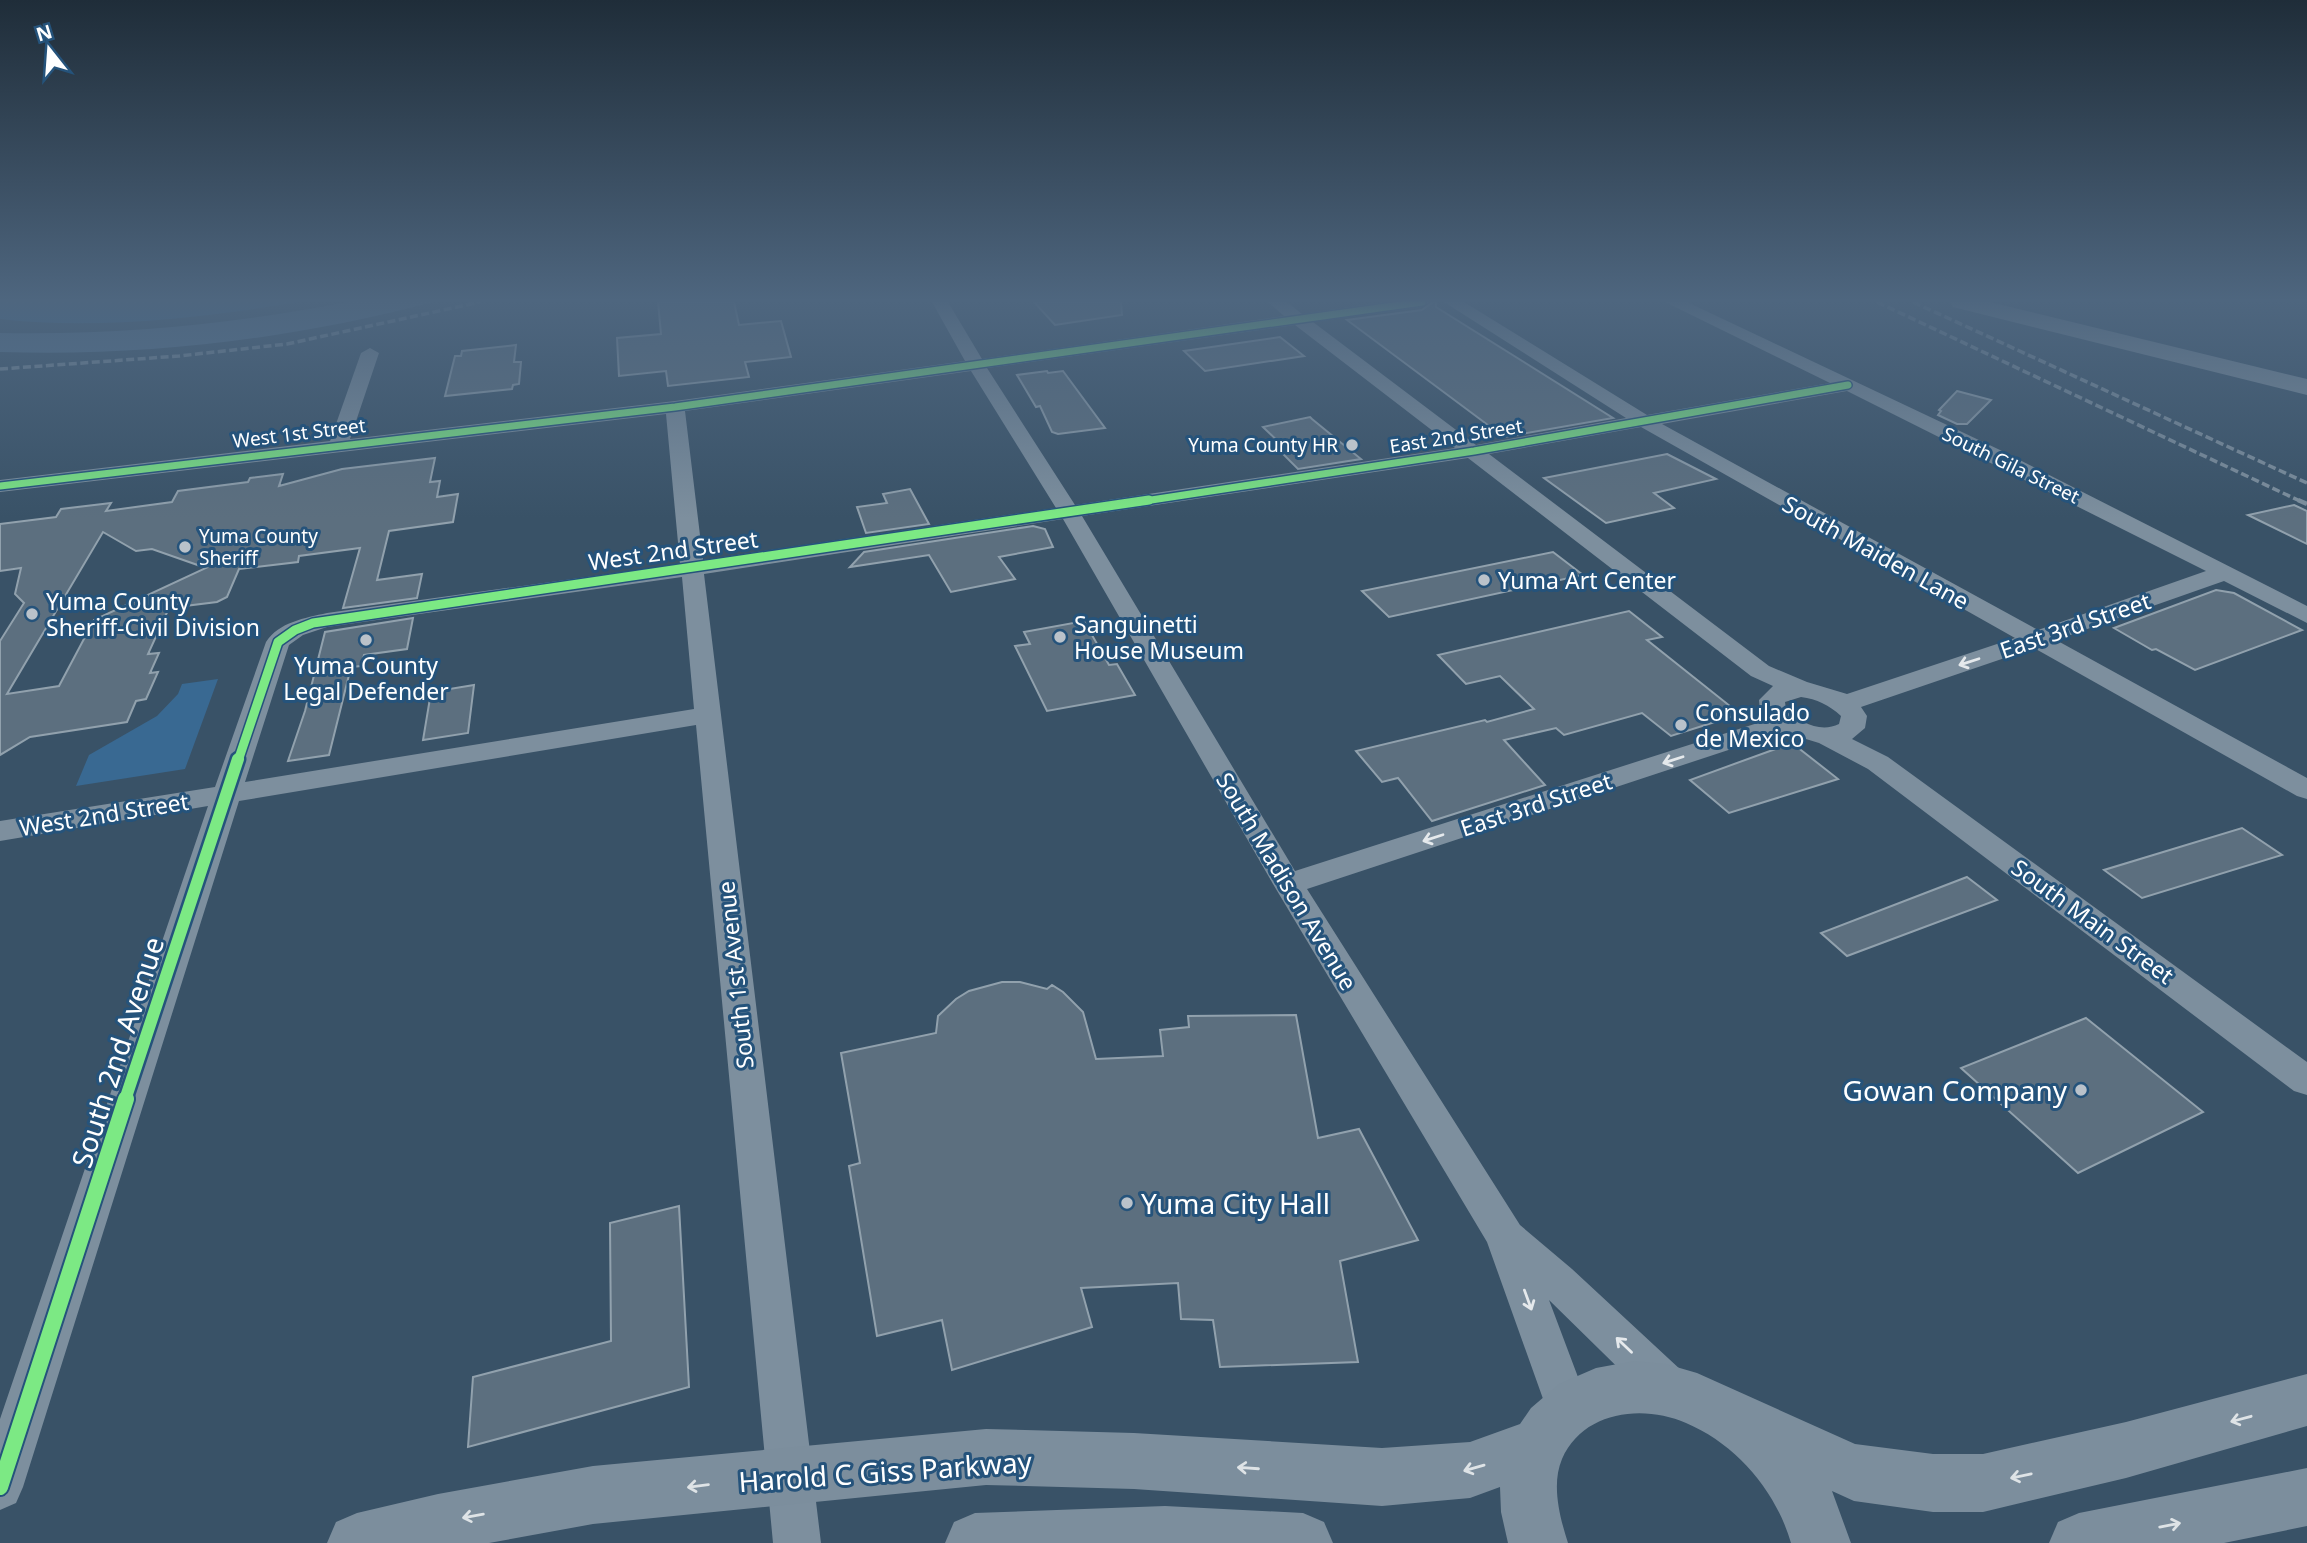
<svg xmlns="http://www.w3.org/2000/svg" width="2307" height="1543" font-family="'Noto Sans',sans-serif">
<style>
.green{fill:#396992}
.water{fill:#577693}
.building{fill:#5c6f7f;stroke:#91a1ad;stroke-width:2;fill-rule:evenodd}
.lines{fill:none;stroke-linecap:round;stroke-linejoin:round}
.minor{fill:#7d8f9e;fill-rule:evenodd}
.major{fill:#7c8e9d;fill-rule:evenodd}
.highway{fill:#7f909e;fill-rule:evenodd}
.rail-far1{stroke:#7f909e;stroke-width:3.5;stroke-dasharray:8 3.5;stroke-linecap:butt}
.rail{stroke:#7f909e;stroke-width:4.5;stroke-dasharray:10 4.5;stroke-linecap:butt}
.cycleway-far3-casing{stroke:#25537b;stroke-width:10}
.cycleway-far2-casing{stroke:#25537b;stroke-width:12}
.cycleway-far1-casing{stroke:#25537b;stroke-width:17}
.cycleway-casing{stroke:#25537b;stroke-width:20}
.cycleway-far3{stroke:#7ce984;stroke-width:7}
.cycleway-far2{stroke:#7ce984;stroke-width:9}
.cycleway-far1{stroke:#7ce984;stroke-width:12}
.cycleway{stroke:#7ce984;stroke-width:16}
.oneway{stroke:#e5e9ec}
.oneway2{stroke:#dee3e6}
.poi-dot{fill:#bac2ca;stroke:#25537b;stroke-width:2.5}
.labels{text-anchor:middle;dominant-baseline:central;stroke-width:6;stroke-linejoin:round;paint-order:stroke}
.far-street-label{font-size:19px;fill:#fff;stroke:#25537b}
.far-poi-label{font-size:19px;fill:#fff;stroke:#25537b;text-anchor:end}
.street-label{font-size:23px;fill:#fff;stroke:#25537b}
.poi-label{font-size:23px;fill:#fff;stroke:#25537b;text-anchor:start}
.near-street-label{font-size:28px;fill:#fff;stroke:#25537b}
.near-poi-label{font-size:28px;fill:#fff;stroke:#25537b;text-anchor:end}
</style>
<rect width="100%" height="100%" fill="#395267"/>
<!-- green -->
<g class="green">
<path d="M0,302H298C205,318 94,330 0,319Z"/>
<polygon points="218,679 185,769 76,786 89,755 157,716 178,694 182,684"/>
</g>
<!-- water -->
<path class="water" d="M347,302H433C293,339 145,357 0,352V333C122,335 227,325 347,302Z"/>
<!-- building -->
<g class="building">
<polygon points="658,302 734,302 739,325 781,321 791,357 745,362 749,377 668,386 666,371 619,376 617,338 661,334"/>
<polygon points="1034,302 1121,302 1122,315 1055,325"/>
<polygon points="1433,302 1436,302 1436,307 1613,418 1504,437 1347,320 1422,310"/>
<polygon points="1280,337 1304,356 1205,371 1184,351"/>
<polygon points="516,345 514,362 521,362 519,384 513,385 512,389 445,396 455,356 461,356 462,351"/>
<polygon points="1047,371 1048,373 1063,371 1105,428 1058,434 1052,432 1040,406 1036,407 1017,375"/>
<polygon points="1957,391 1991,400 1967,424 1957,424 1938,415 1941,411 1939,410"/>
<polygon points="1310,417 1312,419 1361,459 1298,469 1281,452 1288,451 1263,427"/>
<polygon points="1667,454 1716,479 1654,493 1674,508 1606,523 1544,478"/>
<path d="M435,458L430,482L440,481L437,497L458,494L453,522L389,531L377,580L422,574L417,598L343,608L360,548L299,556L298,562L239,569L227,597L217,602L169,608L148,654L159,653L150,673L158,672L146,699L136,701L127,722L30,737L0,755V641L24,603L15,594L21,568L0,571V524L56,517L61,509L111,503L106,511L172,502L178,491L248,482L250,478L283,474L279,486L342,469ZM103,532L136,551L152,549L206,568L94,620L59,686L7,694Z"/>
<polygon points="910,489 929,524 866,533 857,507 887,503 883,494"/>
<polygon points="2294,505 2307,511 2307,544 2248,515"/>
<polygon points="1033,526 1045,529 1053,547 999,557 1015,579 951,592 929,555 850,567 864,552"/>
<polygon points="1553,552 1583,575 1389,617 1362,591"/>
<polygon points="2216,590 2234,593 2302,630 2195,670 2156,649 2152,650 2114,628"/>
<polygon points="1629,611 1662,637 1647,640 1740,714 1671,736 1642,713 1564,735 1556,728 1504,740 1545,785 1432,821 1398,778 1382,782 1356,751 1485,720 1487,722 1534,709 1500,676 1466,684 1438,655"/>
<polygon points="413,618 407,649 364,655 361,666 351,667 329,755 288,761 305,711 325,632"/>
<polygon points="1084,621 1109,665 1117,664 1135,695 1047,711 1015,646 1030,644 1024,632"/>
<polygon points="474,685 468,733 423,740 431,692"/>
<polygon points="1792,743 1838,779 1729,813 1690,780"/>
<polygon points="2242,828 2282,855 2142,898 2104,870"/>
<polygon points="1967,877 1997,900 1847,956 1821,933"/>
<polygon points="1002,982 1020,982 1047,989 1052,985 1063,992 1083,1012 1096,1059 1163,1056 1160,1030 1189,1027 1188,1016 1296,1015 1318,1138 1359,1129 1418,1240 1340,1261 1358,1362 1220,1367 1213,1320 1181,1319 1178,1283 1081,1288 1092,1327 952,1370 942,1320 877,1336 849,1166 860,1163 841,1053 936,1033 938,1016 956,999 969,991"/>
<polygon points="2086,1018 2203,1112 2078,1173 1961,1068"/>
<polygon points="679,1206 689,1387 468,1447 473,1377 611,1341 610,1223"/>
</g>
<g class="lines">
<!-- minor -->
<path class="minor" d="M932,302H948L982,359L1284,316L1268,302H1287L1302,314L1384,302H1430L1422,307L1313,322L1476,445L1626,418L1444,302H1464L1647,415L1830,383L1665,302H1687L2000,450L2307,606V623L2224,581L2056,640L2307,778V799L2297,796L2034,648L1861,707L1867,716L1865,728L1852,739L1888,757L2307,1062V1095L2294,1091L1868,769L1819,743L1783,732L1307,889L1520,1225L1572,1269L1682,1371L1689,1386L1682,1401L1667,1407L1652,1401L1549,1300L1590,1409L1584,1424L1568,1430L1552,1424L1487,1242L1273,884L1063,519L704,574L821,1543H773L696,725L239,801L23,1487L16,1503L0,1510V1419L208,806L0,841V821L215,787L266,642C279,622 305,618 327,613L680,564L666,414L0,492V480L330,441L361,353L370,348L379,353L350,439L675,401L965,361ZM1295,325L1455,448L1075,505L987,368ZM971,371L1056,508L703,560L685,411ZM1847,391L2206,571L2038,630L1662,424ZM1641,427L2015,638L1847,694L1807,682L1769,666L1489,454ZM1468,458L1751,676L1773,686L1759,700L1760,711L1767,720L1295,871L1082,516ZM682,577L694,709L245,782L289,645L303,635L327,627ZM1801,697C1817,699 1829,705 1841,716L1839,724C1821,733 1800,723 1786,709L1785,702Z"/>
<!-- major -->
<g class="major">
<path d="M1634,1361L1666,1364L1697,1373L1855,1444L1933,1454H1983L2126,1422L2307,1374V1426L2126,1478L1983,1512H1933L1854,1501L1832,1491L1851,1543H1791C1776,1491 1736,1444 1686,1423C1643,1404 1583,1411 1562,1459C1551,1485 1560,1518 1568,1543H1508L1501,1512L1500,1487L1470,1498L1382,1506L1134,1489L986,1485L593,1524L489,1543H327L336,1522L357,1513L438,1494L593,1466L986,1429L1134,1433L1382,1448L1470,1442L1520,1424L1531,1408L1559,1384L1596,1368Z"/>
<polygon points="2307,1468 2307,1526 2224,1543 2049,1543 2058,1522 2079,1513"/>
<polygon points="1165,1506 1303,1513 1324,1522 1333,1543 945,1543 954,1522 975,1513"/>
</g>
<!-- highway -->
<polygon class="highway" points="1950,302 1990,302 2307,379 2307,395 1953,307"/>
<!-- rail-far1 -->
<g class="rail-far1">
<polyline points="1877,302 2302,502"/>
<polyline points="1913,302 2307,483"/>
<polyline points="0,369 179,356 287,344 480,302"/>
</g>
<!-- rail -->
<polyline class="rail" points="2298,500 2307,504"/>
<!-- cycleway-far3 casing -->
<g class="cycleway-far3-casing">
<g id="cycleway-far3">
<polyline points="0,486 675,407 1422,302"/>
<polyline points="1138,502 1474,451 1848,385"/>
</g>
</g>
<!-- cycleway-far2 casing -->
<g class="cycleway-far2-casing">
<polyline id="cycleway-far2" points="238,761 278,642 295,630 313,623 1149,500"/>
</g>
<!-- cycleway-far1 casing -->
<g class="cycleway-far1-casing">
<polyline id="cycleway-far1" points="125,1100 238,759"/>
</g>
<!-- cycleway casing -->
<g class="cycleway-casing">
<polyline id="cycleway" points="0,1487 126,1099"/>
</g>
<!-- cycleway-far3 -->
<use href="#cycleway-far3" class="cycleway-far3"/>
<!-- cycleway-far2 -->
<use href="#cycleway-far2" class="cycleway-far2"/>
<!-- cycleway-far1 -->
<use href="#cycleway-far1" class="cycleway-far1"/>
<!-- cycleway -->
<use href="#cycleway" class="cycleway"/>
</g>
<!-- one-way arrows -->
<defs><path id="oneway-shaft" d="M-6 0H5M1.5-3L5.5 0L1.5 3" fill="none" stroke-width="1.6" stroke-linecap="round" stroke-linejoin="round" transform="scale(1.75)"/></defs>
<g class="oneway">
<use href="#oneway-shaft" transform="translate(1969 662) rotate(162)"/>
<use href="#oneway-shaft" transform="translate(1673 760) rotate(162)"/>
<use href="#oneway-shaft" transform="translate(1433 838) rotate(162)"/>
<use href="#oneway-shaft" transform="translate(1528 1300) rotate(70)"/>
<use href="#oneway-shaft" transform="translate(1624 1345) rotate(-136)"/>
</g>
<g class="oneway2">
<use href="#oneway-shaft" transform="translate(2241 1419) rotate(165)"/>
<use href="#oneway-shaft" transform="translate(1248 1468) rotate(-176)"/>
<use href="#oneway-shaft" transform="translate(1474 1468) rotate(164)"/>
<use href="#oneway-shaft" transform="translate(2021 1476) rotate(168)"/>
<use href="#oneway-shaft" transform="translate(698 1486) rotate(173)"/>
<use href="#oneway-shaft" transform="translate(473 1516) rotate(170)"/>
<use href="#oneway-shaft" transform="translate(2170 1525) rotate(-11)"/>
</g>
<!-- sky -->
<linearGradient id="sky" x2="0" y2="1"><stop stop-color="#1f2d39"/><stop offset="0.58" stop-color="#4e667f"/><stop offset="1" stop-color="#4e667f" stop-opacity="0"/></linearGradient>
<rect width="2307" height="518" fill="url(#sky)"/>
<!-- markers -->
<g class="poi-dot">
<circle cx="1352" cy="445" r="7"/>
<circle cx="185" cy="547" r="7"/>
<circle cx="1484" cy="580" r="7"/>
<circle cx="32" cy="614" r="7"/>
<circle cx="1060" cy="637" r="7"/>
<circle cx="366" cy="640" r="7"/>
<circle cx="1681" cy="725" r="7"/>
<circle cx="2081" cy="1090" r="7"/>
<circle cx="1127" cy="1203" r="7"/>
</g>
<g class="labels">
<!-- far-street labels -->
<g class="far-street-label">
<text transform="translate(299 433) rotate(-7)">West 1st Street</text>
<text transform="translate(1456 436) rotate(-9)">East 2nd Street</text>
<text transform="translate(2011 465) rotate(26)">South Gila Street</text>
</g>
<!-- far-poi labels -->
<g class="far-poi-label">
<text x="1338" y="445">Yuma County HR</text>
<text x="199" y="536" text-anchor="start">Yuma County<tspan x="199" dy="22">Sheriff</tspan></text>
</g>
<!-- street labels -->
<g class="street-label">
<text transform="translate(673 550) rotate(-8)">West 2nd Street</text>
<text transform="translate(1876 552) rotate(29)">South Maiden Lane</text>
<text transform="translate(2075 625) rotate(-19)">East 3rd Street</text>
<text transform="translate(1536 804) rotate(-18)">East 3rd Street</text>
<text transform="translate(104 814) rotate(-9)">West 2nd Street</text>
<text transform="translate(1287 881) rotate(59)">South Madison Avenue</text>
<text transform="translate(2093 921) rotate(36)">South Main Street</text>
<text transform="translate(735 975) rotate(-96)">South 1st Avenue</text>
</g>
<!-- poi labels -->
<g class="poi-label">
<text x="1498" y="580">Yuma Art Center</text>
<text x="46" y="601">Yuma County<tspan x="46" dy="26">Sheriff-Civil Division</tspan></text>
<text x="1074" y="624">Sanguinetti<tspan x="1074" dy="26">House Museum</tspan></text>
<text x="366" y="665" text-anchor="middle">Yuma County<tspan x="366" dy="26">Legal Defender</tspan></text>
<text x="1695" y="712">Consulado<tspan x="1695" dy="26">de Mexico</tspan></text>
</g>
<!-- near-street labels -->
<g class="near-street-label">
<text transform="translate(117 1052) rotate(-72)">South 2nd Avenue</text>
<text transform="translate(885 1471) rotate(-4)">Harold C Giss Parkway</text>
</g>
<!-- near-poi labels -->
<g class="near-poi-label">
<text x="2067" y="1090">Gowan Company</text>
<text x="1141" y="1203" text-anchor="start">Yuma City Hall</text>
</g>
</g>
<!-- north arrow -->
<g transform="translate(49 49) rotate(343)" stroke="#25537b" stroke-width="5" paint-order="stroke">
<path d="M0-5L12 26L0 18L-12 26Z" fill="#ffffff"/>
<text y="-10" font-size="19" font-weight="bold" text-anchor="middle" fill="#ffffff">N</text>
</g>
</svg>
